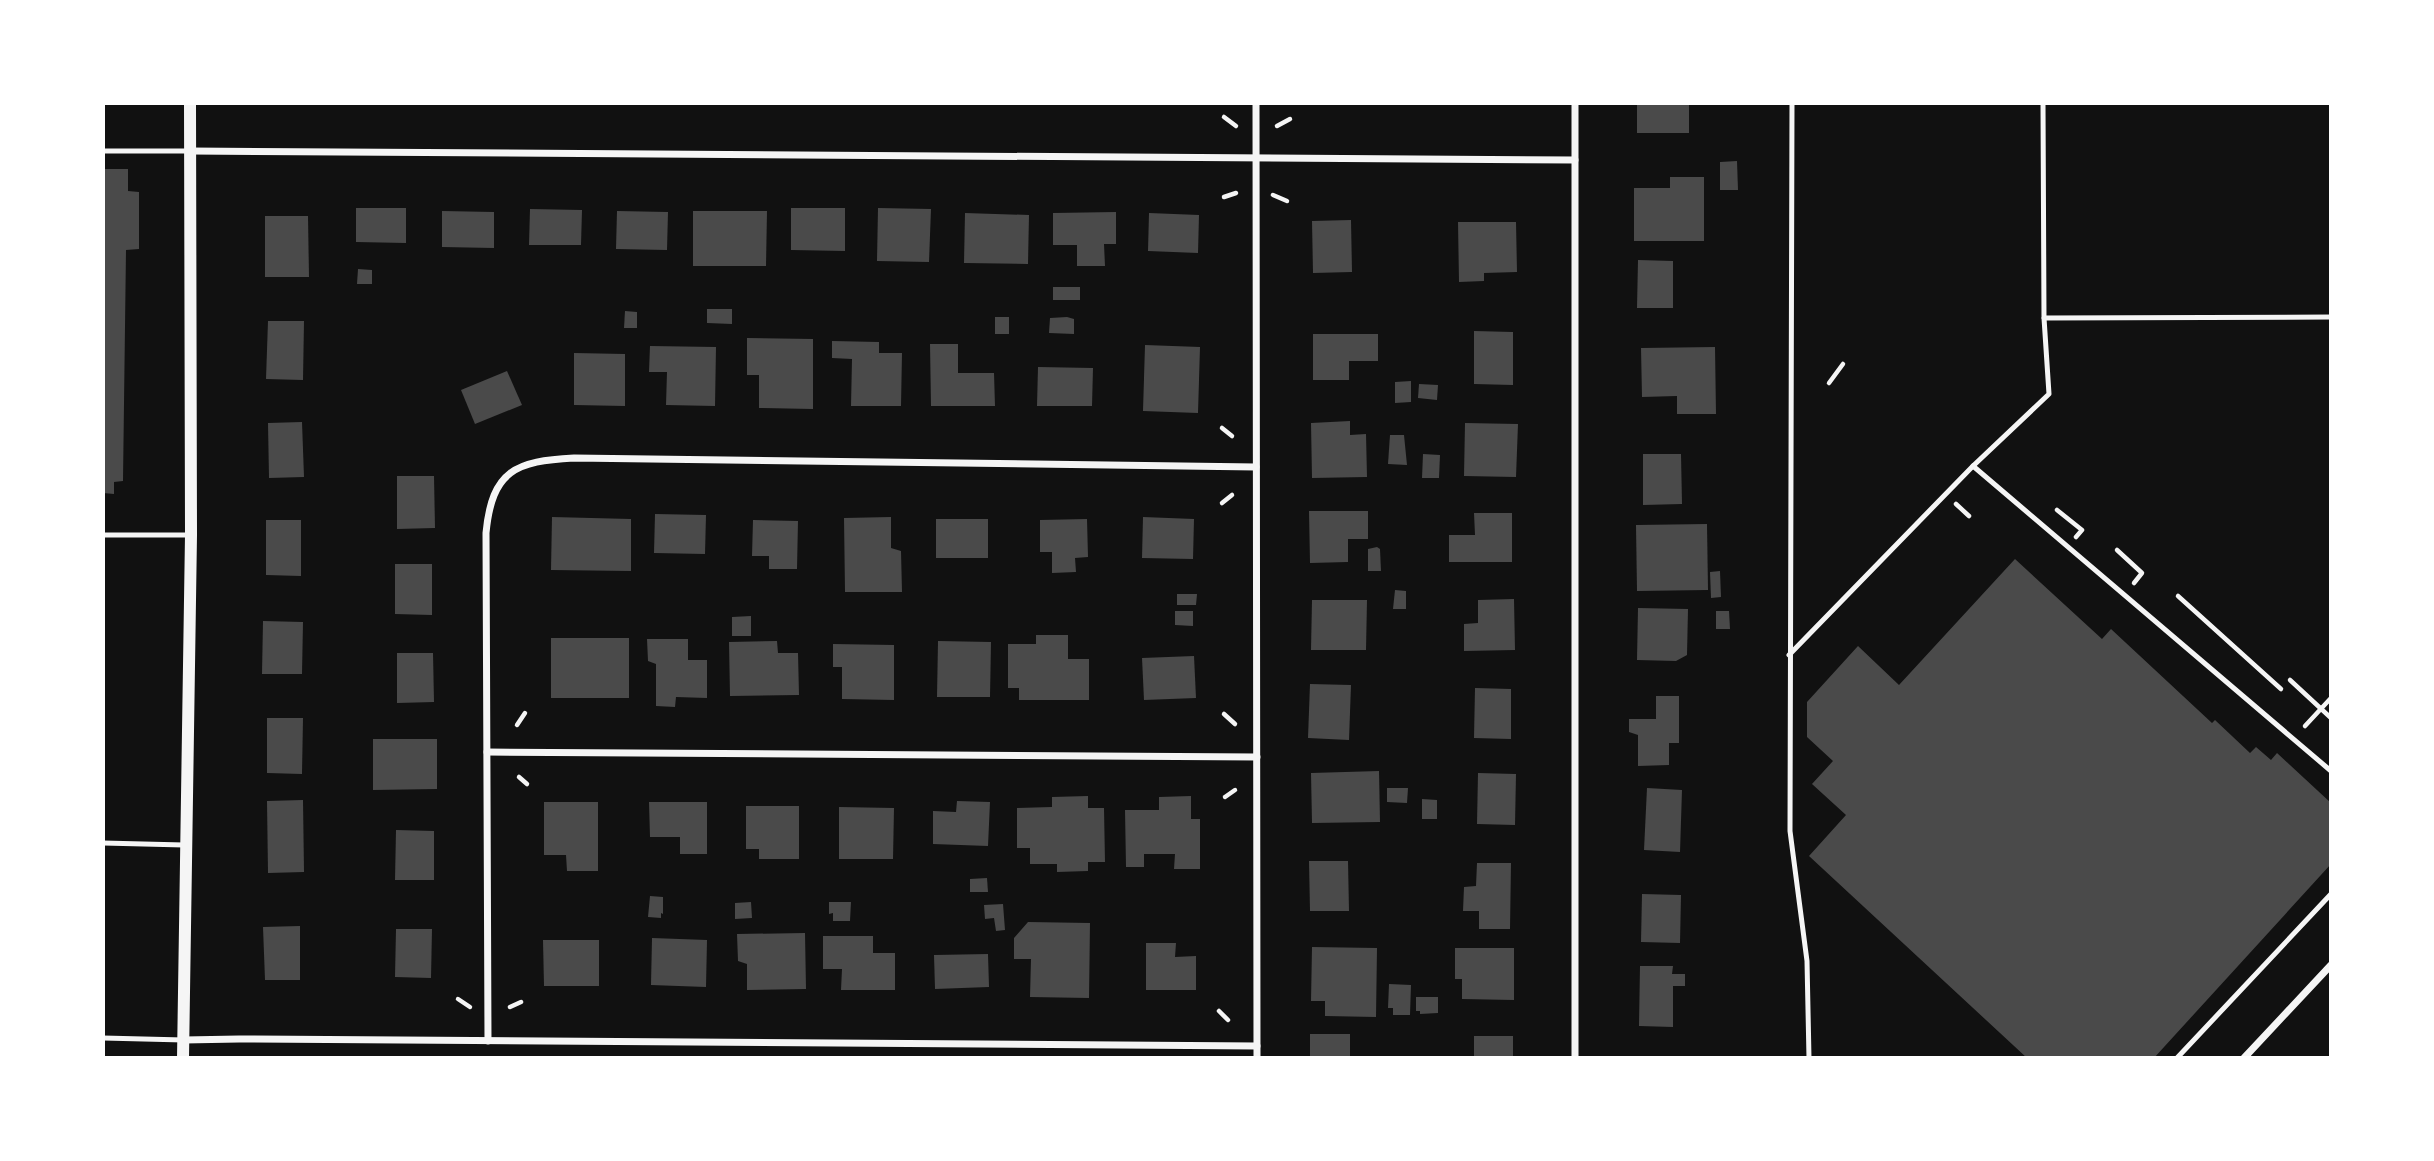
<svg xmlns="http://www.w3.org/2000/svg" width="2434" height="1161" font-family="Raleway,sans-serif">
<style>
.building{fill:#4a4a4a}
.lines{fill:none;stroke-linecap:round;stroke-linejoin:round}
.path{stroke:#f5f5f5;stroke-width:4.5}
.service{stroke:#f5f5f5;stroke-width:5}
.minor{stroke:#f5f5f5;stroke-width:7}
.tertiary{stroke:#f5f5f5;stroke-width:12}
</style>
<rect width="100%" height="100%" fill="#111"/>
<!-- building -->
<g class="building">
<rect x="1637" y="103" width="52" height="30"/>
<polygon points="1737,161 1738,190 1720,190 1720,162"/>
<polygon points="103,169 128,169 128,191 139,192 139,249 126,250 123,481 114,482 114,494 103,493"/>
<polygon points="1670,177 1704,177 1704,241 1634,241 1634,188 1670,188"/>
<polygon points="356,208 406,208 406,243 356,242"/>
<polygon points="791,208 845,208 845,251 791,250"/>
<polygon points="878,208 931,209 929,262 877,261"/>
<polygon points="530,209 582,210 581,245 529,245"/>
<polygon points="442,211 494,212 494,248 442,247"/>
<polygon points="617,211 668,212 667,250 616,249"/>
<polygon points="693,211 767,211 766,266 693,266"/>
<polygon points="1116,212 1116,244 1104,244 1105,266 1077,266 1077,245 1053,245 1053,213"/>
<polygon points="965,213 1029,215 1028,264 964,263"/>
<polygon points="1149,213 1199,215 1198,253 1148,251"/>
<polygon points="265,216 308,216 309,277 265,277"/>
<polygon points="1351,220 1352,272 1313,273 1312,221"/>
<polygon points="1458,222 1516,222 1517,272 1484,273 1484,281 1459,282"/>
<polygon points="1638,260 1673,261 1673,308 1637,308"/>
<polygon points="358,269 372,270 372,284 357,284"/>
<rect x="1053" y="287" width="27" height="13"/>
<polygon points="707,309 732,309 732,324 707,323"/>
<polygon points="625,311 637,312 637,328 624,328"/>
<rect x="995" y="317" width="14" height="17"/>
<polygon points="1067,317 1074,319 1074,334 1049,333 1050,318"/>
<polygon points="268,321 304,321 303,380 266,379"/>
<polygon points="1474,331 1513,332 1513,385 1474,384"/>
<polygon points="1313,334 1378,334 1378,361 1349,361 1349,380 1313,380"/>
<polygon points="747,338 813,339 813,409 759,408 759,375 747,375"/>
<polygon points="832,341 879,342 879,353 902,353 901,406 851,406 852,359 832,358"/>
<polygon points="930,344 958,344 958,373 994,373 995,406 931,406"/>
<polygon points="1145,345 1200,347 1198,413 1143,411"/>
<polygon points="650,346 716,347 715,406 666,405 667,372 649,372"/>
<polygon points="1715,347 1716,414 1677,414 1677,396 1642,397 1641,348"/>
<polygon points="574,353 625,354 625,406 574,405"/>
<polygon points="1038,367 1093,368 1092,406 1037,406"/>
<polygon points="507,371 522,405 475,424 461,390"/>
<polygon points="1411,381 1411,402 1395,403 1395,382"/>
<polygon points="1419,384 1438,385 1437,400 1418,398"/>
<polygon points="1350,421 1350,435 1366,434 1367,477 1312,478 1311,423"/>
<polygon points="302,422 304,477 269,478 268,423"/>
<polygon points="1465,423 1518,424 1516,477 1464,476"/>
<polygon points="1390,435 1404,435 1407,465 1388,464"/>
<polygon points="1423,454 1440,455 1439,478 1422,478"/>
<polygon points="1643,454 1681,454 1682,504 1643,505"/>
<polygon points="397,476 434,476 435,528 397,529"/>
<polygon points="1309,511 1368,511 1368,539 1348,539 1348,562 1310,563"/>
<polygon points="1474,513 1512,513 1512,562 1449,562 1449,535 1475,535"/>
<polygon points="655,514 706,515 705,554 654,553"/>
<polygon points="552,517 631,519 631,571 551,570"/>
<polygon points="891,517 891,548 901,551 902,592 845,592 844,518"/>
<polygon points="1143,517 1194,519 1193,559 1142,558"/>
<rect x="936" y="519" width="52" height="39"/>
<polygon points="1087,519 1088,557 1075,558 1076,572 1052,573 1052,552 1040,552 1040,520"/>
<polygon points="266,520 301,520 301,576 266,575"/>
<polygon points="753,520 798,521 797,569 769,569 769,556 752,556"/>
<polygon points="1707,524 1708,590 1637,591 1636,525"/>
<polygon points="1377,547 1380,549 1381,571 1368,571 1368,549"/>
<polygon points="2015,559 2102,639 2111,629 2212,723 2215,720 2250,753 2256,747 2271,760 2277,753 2331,803 2331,864 2154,1058 2027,1058 1809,856 1846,815 1812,784 1833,761 1807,737 1807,702 1858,646 1899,685"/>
<polygon points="395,564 432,564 432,615 395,614"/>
<polygon points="1720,571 1721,597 1711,598 1710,572"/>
<polygon points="1395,590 1406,591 1406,609 1393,609"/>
<polygon points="1177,594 1197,594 1196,605 1177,605"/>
<polygon points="1514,599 1515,650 1464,651 1464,624 1478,623 1478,600"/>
<polygon points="1312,600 1367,600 1366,650 1311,650"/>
<polygon points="1638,608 1688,609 1687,655 1676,661 1637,660"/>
<polygon points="1175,611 1193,611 1193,626 1175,625"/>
<polygon points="1716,611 1729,611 1730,629 1716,629"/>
<polygon points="751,616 751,636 732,636 732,617"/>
<polygon points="263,621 303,622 302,674 262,674"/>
<polygon points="1036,635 1068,635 1068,659 1089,659 1089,700 1019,700 1019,688 1008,688 1008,644 1036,644"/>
<rect x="551" y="638" width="78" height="60"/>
<polygon points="647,639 688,639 688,660 707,660 707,698 676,697 675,707 656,706 656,664 648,661"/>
<polygon points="777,641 778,653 798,653 799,695 730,696 729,642"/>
<polygon points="938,641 991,642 990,697 937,697"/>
<polygon points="833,644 894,645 894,700 842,699 842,667 833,667"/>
<polygon points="397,653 433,653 434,702 397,703"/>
<polygon points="1194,656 1196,698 1144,700 1142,658"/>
<polygon points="1310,684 1351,685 1349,740 1308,738"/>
<polygon points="1475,688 1511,689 1511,739 1474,738"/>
<polygon points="1656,696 1679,696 1679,743 1669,743 1669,765 1638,766 1638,735 1629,732 1629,719 1656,719"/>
<polygon points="267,718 303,718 302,774 267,773"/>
<polygon points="373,739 437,739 437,789 373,790"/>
<polygon points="1379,771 1380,822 1312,823 1311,773"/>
<polygon points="1478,773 1516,774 1515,825 1477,824"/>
<polygon points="1387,788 1408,788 1407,803 1387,802"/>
<polygon points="1647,788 1682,790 1680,852 1644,850"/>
<polygon points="1088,796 1088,808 1104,808 1105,862 1088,862 1088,871 1057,872 1057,864 1030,864 1030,848 1017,848 1017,808 1052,807 1052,797"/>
<polygon points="1191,796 1191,819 1200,819 1200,869 1174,869 1175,854 1144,854 1144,867 1126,867 1125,810 1159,810 1159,797"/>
<polygon points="1422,799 1437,800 1437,819 1422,819"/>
<polygon points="303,800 304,872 268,873 267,801"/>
<polygon points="957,801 990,802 988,846 933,844 933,811 956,812"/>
<polygon points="544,802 598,802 598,871 567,871 566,855 544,855"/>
<polygon points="649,802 707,802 707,854 680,854 680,837 650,837"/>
<polygon points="746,806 799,806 799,859 759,859 759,849 746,849"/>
<polygon points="839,807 894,808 893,859 839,859"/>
<polygon points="396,830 434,831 434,880 395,880"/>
<polygon points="1309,861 1348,861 1349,911 1310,911"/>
<polygon points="1477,863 1511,863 1510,929 1479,929 1479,911 1463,911 1464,887 1476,886"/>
<polygon points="987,878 988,892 970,892 970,879"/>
<polygon points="1642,894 1681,895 1680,943 1641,942"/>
<polygon points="650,896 663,897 663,914 661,913 661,918 648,917"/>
<polygon points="751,902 752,918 735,919 735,903"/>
<polygon points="829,902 851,902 850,921 833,921 833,913 829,914"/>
<polygon points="1003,904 1005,930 996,931 994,918 985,919 984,905"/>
<polygon points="1028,922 1090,923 1089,998 1030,997 1031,959 1014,959 1014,938"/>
<polygon points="300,926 300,980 265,980 263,927"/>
<polygon points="396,929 432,929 431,978 395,977"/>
<polygon points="805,933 806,989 747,990 747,964 738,961 737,934"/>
<polygon points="823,936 873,936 873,953 895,953 895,990 841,990 842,969 823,969"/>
<polygon points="652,938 707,940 706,987 651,985"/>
<polygon points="543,940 599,940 599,986 544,986"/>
<polygon points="1146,943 1176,943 1175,957 1196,956 1196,990 1146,990"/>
<polygon points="1312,947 1377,948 1376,1017 1325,1016 1325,1001 1311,1001"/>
<polygon points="1455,948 1514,948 1514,1000 1462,999 1462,979 1455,979"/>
<polygon points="988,954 989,987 935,989 934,955"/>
<polygon points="1640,966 1673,966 1672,974 1685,974 1685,986 1673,986 1673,1027 1639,1026"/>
<polygon points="1389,984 1411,985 1410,1015 1393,1015 1393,1008 1388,1008"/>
<polygon points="1416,997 1438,997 1438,1013 1420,1014 1420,1011 1416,1011"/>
<rect x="1310" y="1034" width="40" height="24"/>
<rect x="1474" y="1036" width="39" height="22"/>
</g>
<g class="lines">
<!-- path -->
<g class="path">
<polyline points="1224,117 1236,126"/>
<polyline points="1277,126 1290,119"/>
<polyline points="1273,195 1287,201"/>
<polyline points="1224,197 1236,193"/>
<polyline points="1829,383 1843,364"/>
<polyline points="1222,428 1232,436"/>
<polyline points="1222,503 1232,495"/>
<polyline points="1956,504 1969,516"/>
<polyline points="2057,510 2082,530 2076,537"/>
<polyline points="2117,550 2142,573 2134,583"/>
<polyline points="2178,596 2281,689"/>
<polyline points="2290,680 2331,718"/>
<polyline points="1224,714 1235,724"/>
<polyline points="517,725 525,713"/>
<polyline points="2305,726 2331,698"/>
<polyline points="519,777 527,784"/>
<polyline points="1225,797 1235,790"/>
<polyline points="458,999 470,1007"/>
<polyline points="510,1007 521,1002"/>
<polyline points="1219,1011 1228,1020"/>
</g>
<!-- service -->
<g class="service">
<polyline points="1792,103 1790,831 1807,961 1809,1058"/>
<polyline points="103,151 190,151"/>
<polyline points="2044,318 2331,317"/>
<polyline points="1973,466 2331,771"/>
<polyline points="103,535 191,535"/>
<polyline points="1789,655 1973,466 2049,394 2044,318 2043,103"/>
<polyline points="103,843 184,845"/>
<polyline points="103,1038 184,1040"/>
<polyline points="2177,1058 2331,894"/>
</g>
<!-- minor -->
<g class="minor">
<polyline points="1256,103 1257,1058"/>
<polyline points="190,151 1575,160"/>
<polyline points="487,752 1257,757"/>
<polyline points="184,1040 239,1039 1257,1046"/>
<path d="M488,1041L486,533C492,470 516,461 574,458L1256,467"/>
<polyline points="1575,1058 1575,103"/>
<polyline points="2244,1058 2331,965"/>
</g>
<!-- tertiary -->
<polyline class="tertiary" points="183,1058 191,535 190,103"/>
</g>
<!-- border -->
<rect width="2434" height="1161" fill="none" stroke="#ffffff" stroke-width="210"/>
</svg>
